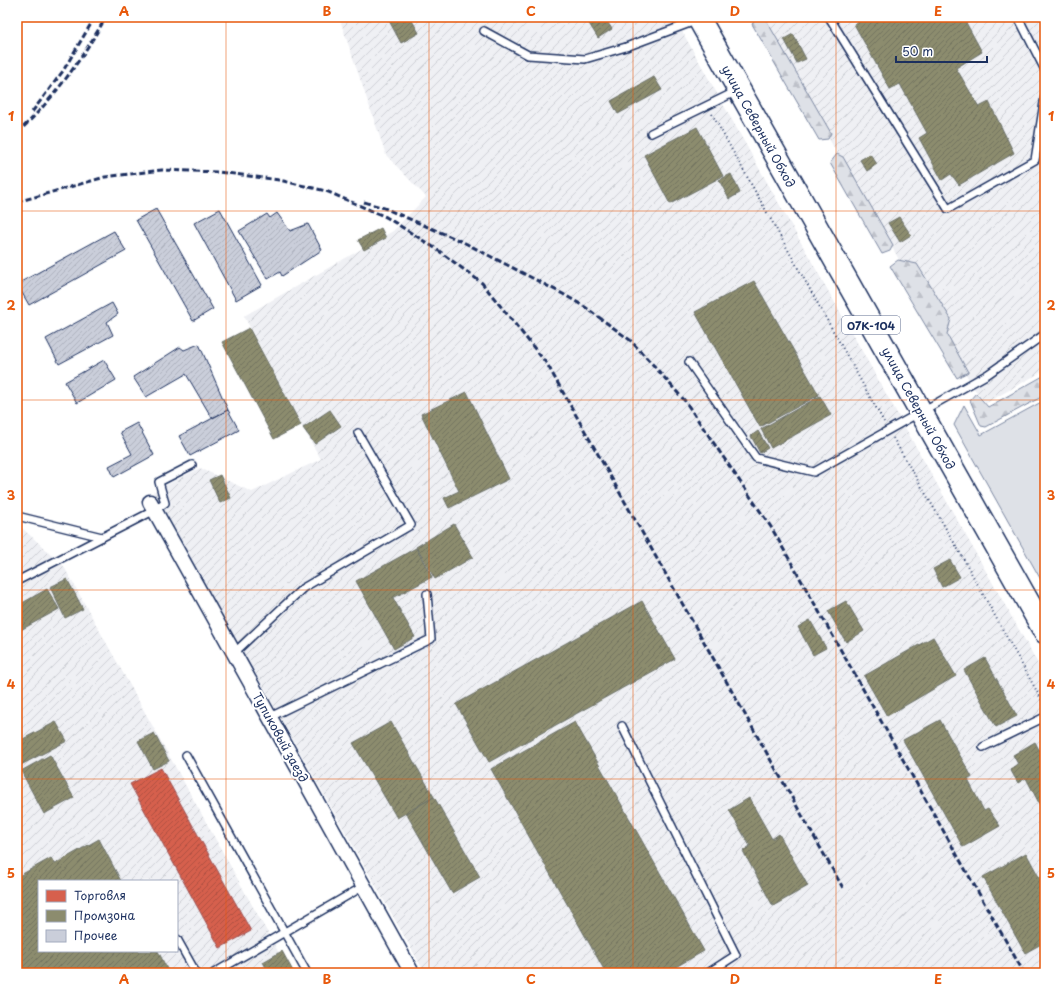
<svg xmlns="http://www.w3.org/2000/svg" width="1062" height="990" font-family="'Playpen Sans',sans-serif">
<style>
.industrial{fill:url(#industrial-furrows);fill-rule:evenodd}
.grass{fill:#dee1e7;stroke:#7c88a2}
.forest{fill:url(#forest-firs);stroke:#7c88a2}
.shops{fill:url(#shops-hatch);stroke:#9e5152}
.industry{fill:url(#industry-hatch);stroke:#6a7069}
.building{fill:url(#building-hatch);stroke:#1b2f5e}
.lines{fill:none;stroke-linecap:round;stroke-linejoin:round}
.service-casing{stroke:#1b2f5e;stroke-width:10}
.minor-casing{stroke:#1b2f5e;stroke-width:17}
.trunk-casing{stroke:#1b2f5e;stroke-width:25}
.path{stroke:#1b2f5e;stroke-width:2;stroke-dasharray:1 3;stroke-linecap:butt}
.service{stroke:#fff;stroke-width:7}
.minor{stroke:#fff;stroke-width:14}
.trunk{stroke:#fff;stroke-width:22}
.rail{stroke:#1b2f5e;stroke-width:3;stroke-dasharray:6 3;stroke-linecap:butt}
.grid{fill:none;stroke:#e8590c;stroke-width:1;stroke-opacity:0.55}
.labels{text-anchor:middle;dominant-baseline:central;stroke-width:4;stroke-linejoin:round;paint-order:stroke}
.shield{fill:#fff;stroke:#5f6d8e;stroke-width:1}
.shield-label{font-size:11px;font-weight:bold;fill:#1b2f5e}
.street-label{font-size:12px;fill:#1b2f5e;stroke:#fff}
.neatline{fill:none;stroke:#e8590c;stroke-width:1.5}
.grid-label{font-size:13px;text-anchor:middle;font-weight:bold;fill:#e8590c}
</style>
<defs>
<pattern id="industrial-furrows" width="10" height="10" patternUnits="userSpaceOnUse"><rect width="10" height="10" fill="#eff0f4"/><path d="M-1 1l2-2M0 10L10 0M9 11l2-2" fill="none" stroke="#ccced4"/></pattern>
<pattern id="forest-firs" width="22" height="20" patternUnits="userSpaceOnUse"><rect width="22" height="20" fill="#dee1e7"/><path d="M5 1l3.5 6h-7zM16 11l3.5 6h-7z" fill="#bec1c9"/></pattern>
<pattern id="shops-hatch" width="6" height="6" patternUnits="userSpaceOnUse"><rect width="6" height="6" fill="#d6604d"/><path d="M-1 1l2-2M0 6l6-6M5 7l2-2" fill="none" stroke="#ad5043"/></pattern>
<pattern id="industry-hatch" width="6" height="6" patternUnits="userSpaceOnUse"><rect width="6" height="6" fill="#8c8c6e"/><path d="M-1 1l2-2M0 6l6-6M5 7l2-2" fill="none" stroke="#72735e"/></pattern>
<pattern id="building-hatch" width="6" height="6" patternUnits="userSpaceOnUse"><rect width="6" height="6" fill="#caceda"/><path d="M-1 1l2-2M0 6l6-6M5 7l2-2" fill="none" stroke="#adb1be"/></pattern>
</defs>
<rect width="100%" height="100%" fill="#fff"/>
<filter id="ink" filterUnits="userSpaceOnUse"><feTurbulence type="fractalNoise" baseFrequency=".025" numOctaves="2"/><feDisplacementMap in="SourceGraphic" scale="8" xChannelSelector="R" yChannelSelector="G"/><feConvolveMatrix kernelMatrix="1 2 1 2 8 2 1 2 1" color-interpolation-filters="sRGB"/></filter>
<g filter="url(#ink)">
<!-- industrial -->
<g class="industrial">
<polygon points="339,17 674,17 1045,676 1045,973 425,973 153,492 200,468 252,492 321,459 301,425 244,316 393,231 426,197 386,155"/>
<polygon points="758,17 1045,17 1045,370 986,403 975,390"/>
<path d="M17,528H22L63,565L290,973H17ZM39,881H177V951H39Z"/>
</g>
<!-- grass -->
<polygon class="grass" points="1045,400 1045,587 954,425 964,405 981,435"/>
<!-- forest -->
<g class="forest">
<polygon points="758,17 765,18 831,133 828,139 819,140 752,24"/>
<polygon points="837,154 843,157 893,245 890,251 882,254 830,163"/>
<polygon points="898,260 917,264 951,319 947,334 968,372 957,378 890,266"/>
<polygon points="1045,375 1045,395 986,427 981,426 970,400 976,393 988,407"/>
</g>
<!-- shops -->
<polygon class="shops" points="161,768 251,931 220,948 130,784"/>
<!-- industry -->
<g class="industry">
<polygon points="387,17 410,17 419,33 401,43"/>
<polygon points="585,17 604,17 612,29 598,38"/>
<polygon points="867,17 963,17 982,52 956,68 979,107 989,102 1014,153 959,185 951,174 942,180 919,138 927,133 900,84 890,89 854,24"/>
<polygon points="793,34 806,59 797,63 784,39"/>
<polygon points="654,77 662,90 618,114 611,101"/>
<polygon points="697,127 723,176 670,204 644,155"/>
<polygon points="870,154 877,164 867,171 860,160"/>
<polygon points="731,174 740,193 729,199 719,180"/>
<polygon points="899,217 911,235 900,242 888,223"/>
<polygon points="381,228 386,238 364,250 358,240"/>
<polygon points="754,281 819,395 760,427 695,312"/>
<polygon points="249,328 301,425 274,439 222,342"/>
<polygon points="467,392 509,479 449,508 444,498 459,491 421,414"/>
<polygon points="820,396 831,415 771,448 761,429"/>
<polygon points="330,410 341,426 315,444 303,428"/>
<polygon points="758,431 768,448 760,453 751,436"/>
<polygon points="220,475 231,498 220,503 209,480"/>
<polygon points="454,524 473,557 435,579 416,547"/>
<polygon points="416,548 432,577 393,598 415,637 394,649 356,581"/>
<polygon points="950,560 960,577 942,587 933,569"/>
<polygon points="67,579 83,609 65,618 50,587"/>
<polygon points="47,589 59,609 17,632 17,606"/>
<polygon points="642,601 675,659 489,762 456,704"/>
<polygon points="846,601 864,631 846,642 828,611"/>
<polygon points="810,620 826,648 813,655 798,627"/>
<polygon points="933,637 956,676 887,716 864,676"/>
<polygon points="985,658 1017,716 996,727 964,670"/>
<polygon points="940,720 972,777 968,780 984,811 988,809 1000,826 963,847 903,740"/>
<polygon points="56,722 67,741 17,767 17,742"/>
<polygon points="391,722 434,797 397,818 353,743"/>
<polygon points="575,722 704,951 665,973 606,973 491,769"/>
<polygon points="154,733 169,761 153,769 138,741"/>
<polygon points="1035,742 1045,761 1045,805 1041,807 1026,778 1018,783 1010,769 1018,764 1013,755"/>
<polygon points="50,755 74,798 44,814 21,771"/>
<polygon points="434,797 480,877 452,893 406,813"/>
<polygon points="749,798 772,839 779,834 808,886 773,906 743,851 750,846 729,810"/>
<polygon points="99,839 121,881 39,881 39,951 158,951 169,973 17,973 17,877 51,858 55,864"/>
<polygon points="1026,853 1045,888 1045,942 1025,953 983,877"/>
<polygon points="282,951 294,973 269,973 263,962"/>
</g>
<!-- building -->
<g class="building">
<polygon points="156,209 213,309 193,321 136,220"/>
<polygon points="220,209 262,285 236,300 194,223"/>
<polygon points="277,213 290,231 308,224 322,250 282,276 280,272 268,279 239,231 267,214 270,218"/>
<polygon points="114,231 126,251 29,305 17,284"/>
<polygon points="112,303 118,314 107,322 113,335 59,364 46,339"/>
<polygon points="199,344 228,410 212,418 186,374 146,397 133,377 180,347 184,350"/>
<polygon points="104,360 116,380 77,403 65,382"/>
<polygon points="228,410 239,430 190,456 179,436"/>
<polygon points="137,423 154,455 114,477 109,466 132,454 120,432"/>
</g>
<g class="lines">
<!-- service casing -->
<g class="service-casing">
<g id="service">
<polyline points="829,17 948,209 1035,160 1045,96"/>
<polyline points="1018,17 1045,70"/>
<polyline points="484,31 528,55 585,59 626,47 698,20"/>
<polyline points="651,133 737,91"/>
<polyline points="689,362 756,458 814,472 988,374 1045,334"/>
<polyline points="17,516 102,537"/>
<polyline points="17,581 155,510 165,503 159,482 192,465"/>
<polyline points="234,653 303,588 411,525 358,433"/>
<polyline points="270,717 431,639 427,594"/>
<polyline points="622,726 736,955 708,973"/>
<polyline points="983,747 1045,717"/>
<polyline points="186,755 307,973"/>
<polyline points="177,939 196,973"/>
<polyline points="214,973 364,886"/>
</g>
</g>
<!-- minor casing -->
<g class="minor-casing">
<polyline id="minor" points="150,502 412,973"/>
</g>
<!-- trunk casing -->
<g class="trunk-casing">
<polyline id="trunk" points="698,17 1045,632"/>
</g>
<!-- path -->
<g class="path">
<polyline points="712,114 884,422"/>
<polyline points="893,438 959,551 1045,706"/>
</g>
<!-- service -->
<use href="#service" class="service"/>
<!-- minor -->
<use href="#minor" class="minor"/>
<!-- trunk -->
<use href="#trunk" class="trunk"/>
<!-- rail -->
<g class="rail">
<polyline points="32,112 63,71 95,17"/>
<path d="M17,133C54,99 81,60 106,17"/>
<polyline points="17,202 105,177 162,170 219,172 279,180 326,191 386,217 435,248 482,283 547,364 843,888"/>
<polyline points="364,202 384,208 463,242 563,294 585,307 630,340 656,368 685,401 771,527 1024,973"/>
</g>
</g>
</g>
<!-- grid -->
<path class="grid" d="M226,17V973M429,17V973M633,17V973M836,17V973M17,211H1045M17,400H1045M17,590H1045M17,779H1045"/>
<g class="labels">
<!-- shield labels -->
<rect class="shield" x="842" y="316" width="58" height="18" rx="3"/>
<g class="shield-label">
<text x="871" y="325">07К-104</text>
</g>
<!-- street labels -->
<g class="street-label">
<text transform="translate(759 126) rotate(61)">улица Северный Обход</text>
<text transform="translate(919 408) rotate(61)">улица Северный Обход</text>
<text transform="translate(281 737) rotate(61)">Тупиковый заезд</text>
</g>
</g>
<!-- margin -->
<rect width="1062" height="990" fill="none" stroke="#fff" stroke-width="44"/>
<!-- legend -->
<rect x="38" y="880" width="140" height="72" fill="#ffffff" stroke="#a4acbf"/>
<rect x="46" y="890" width="20" height="12" fill="#d6604d" stroke="#a4acbf"/>
<text x="74" y="900" font-size="12" fill="#1b2f5e">Торговля</text>
<rect x="46" y="910" width="20" height="12" fill="#8c8c6e" stroke="#a4acbf"/>
<text x="74" y="920" font-size="12" fill="#1b2f5e">Промзона</text>
<rect x="46" y="930" width="20" height="12" fill="#caceda" stroke="#a4acbf"/>
<text x="74" y="940" font-size="12" fill="#1b2f5e">Прочее</text>
<!-- scale -->
<path d="M896 56v6h91v-6" fill="none" stroke="#1b2f5e" stroke-width="2"/>
<text x="902" y="56" font-size="12" fill="#1b2f5e" stroke="#ffffff" stroke-width="3" paint-order="stroke">50 m</text>
<rect x="22" y="22" width="1018" height="946" class="neatline"/>
<g class="grid-label">
<text x="124" y="16">A</text>
<text x="327" y="16">B</text>
<text x="531" y="16">C</text>
<text x="735" y="16">D</text>
<text x="938" y="16">E</text>
<text x="11" y="121">1</text>
<text x="1051" y="121">1</text>
<text x="11" y="310">2</text>
<text x="1051" y="310">2</text>
<text x="11" y="500">3</text>
<text x="1051" y="500">3</text>
<text x="11" y="689">4</text>
<text x="1051" y="689">4</text>
<text x="11" y="878">5</text>
<text x="1051" y="878">5</text>
<text x="124" y="984">A</text>
<text x="327" y="984">B</text>
<text x="531" y="984">C</text>
<text x="735" y="984">D</text>
<text x="938" y="984">E</text>
</g>
</svg>
